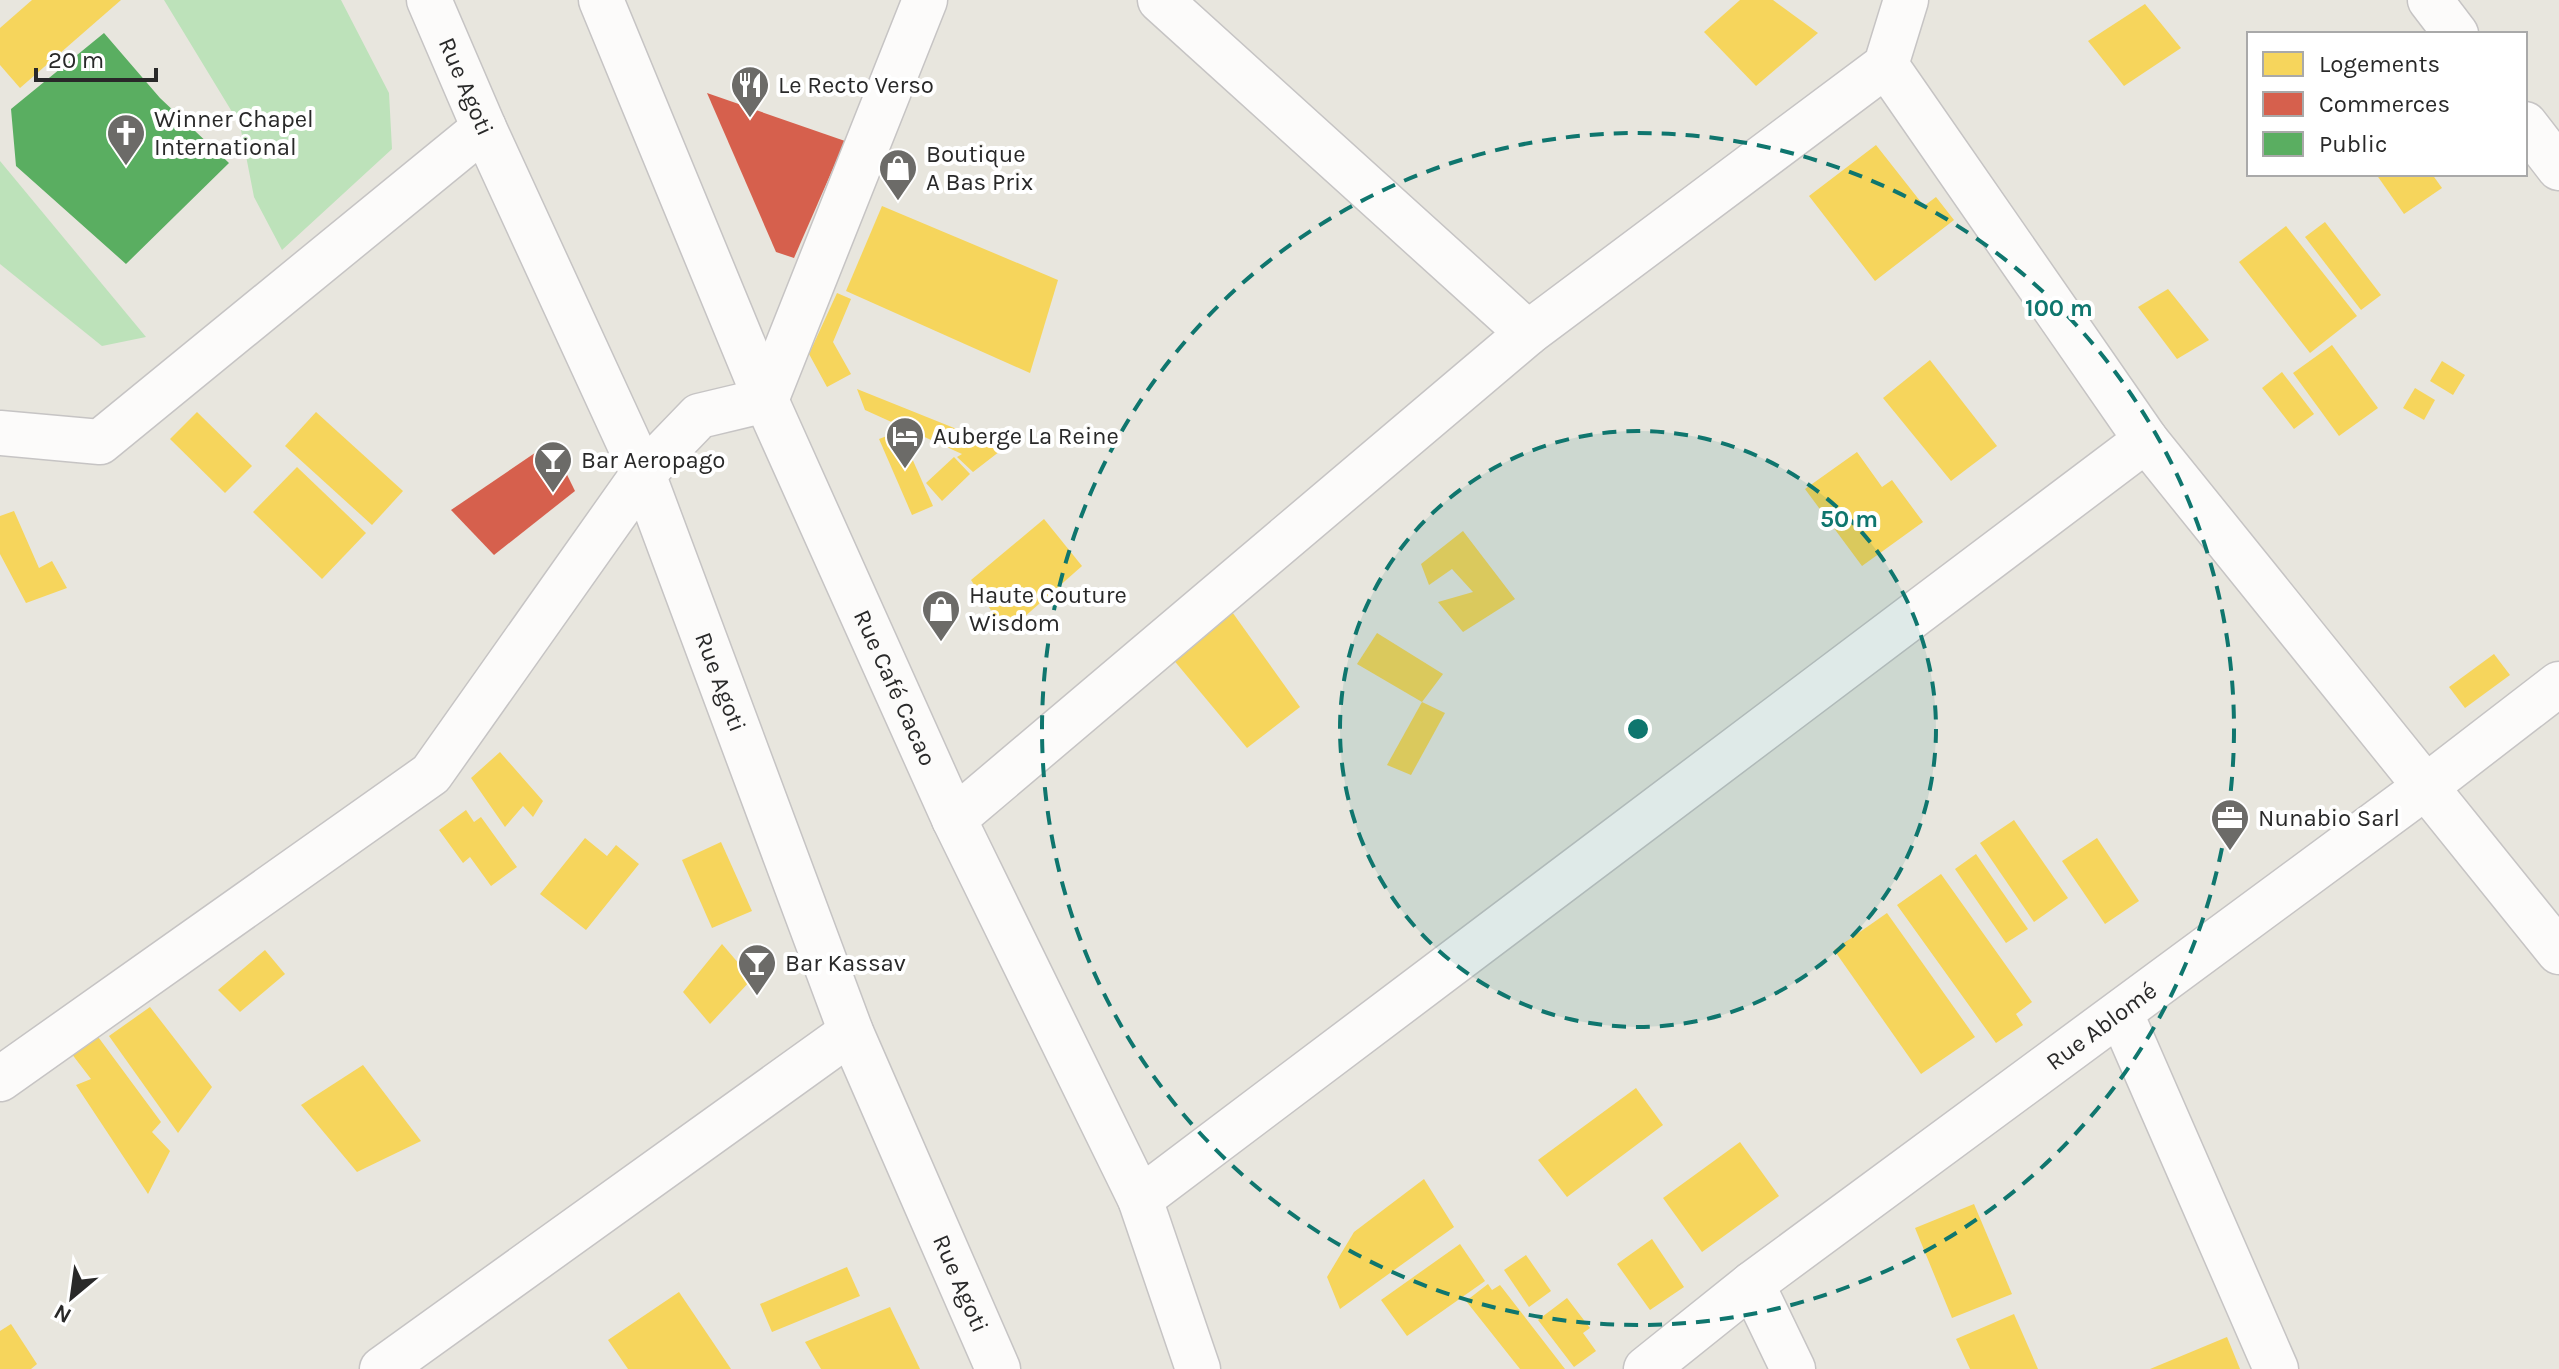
<svg xmlns="http://www.w3.org/2000/svg" width="2559" height="1369" font-family="Karla,sans-serif">
<style>
.green{fill:#bde2ba}
.homes{fill:#f6d55c}
.shops{fill:#d6604d}
.public{fill:#5aae61}
.lines{fill:none;stroke-linecap:round;stroke-linejoin:round}
.minor-casing{stroke:#c6c4c4;stroke-width:47}
.minor{stroke:#fcfbfa;stroke-width:44}
.ring{fill:none;stroke:#0f766e;stroke-width:4;stroke-dasharray:14 10}
.labels{text-anchor:middle;dominant-baseline:central;stroke-width:8;stroke-linejoin:round;paint-order:stroke}
.poi-label{font-size:24px;fill:#292929;stroke:#fff;text-anchor:start}
.street-label{font-size:24px;fill:#292929;stroke:#fff}
.centre{fill:#0f766e;stroke:#fff;stroke-width:4}
.ring-label{font-size:24px;text-anchor:middle;font-weight:bold;fill:#0f766e;stroke:#fff;stroke-width:8;stroke-linejoin:round;paint-order:stroke}
</style>
<rect width="100%" height="100%" fill="#e8e6de"/>
<!-- green -->
<g class="green">
<polygon points="164,0 341,0 389,93 392,149 282,250 254,197 240,125"/>
<polygon points="0,161 146,337 102,346 0,264"/>
</g>
<!-- homes -->
<g class="homes">
<polygon points="32,0 121,0 20,88 0,65 0,28"/>
<polygon points="1740,0 1773,0 1818,33 1756,86 1704,32"/>
<polygon points="2145,4 2181,48 2124,86 2088,41"/>
<polygon points="1876,145 1924,206 1936,197 1954,220 1875,281 1809,196"/>
<polygon points="2376,174 2432,174 2442,188 2404,214"/>
<polygon points="882,206 1058,280 1030,373 846,291"/>
<polygon points="2325,222 2381,295 2361,310 2305,237"/>
<polygon points="2286,226 2357,316 2310,353 2239,262"/>
<polygon points="2168,289 2209,340 2177,359 2138,307"/>
<polygon points="837,293 851,299 833,342 851,374 827,387 809,354"/>
<polygon points="2332,345 2378,408 2339,436 2293,373"/>
<polygon points="1930,360 1997,446 1951,481 1883,398"/>
<polygon points="2442,361 2465,375 2453,395 2430,381"/>
<polygon points="2282,372 2314,414 2294,429 2262,388"/>
<polygon points="2415,388 2435,400 2424,420 2403,408"/>
<polygon points="857,389 1004,448 973,472 957,457 962,454 865,410"/>
<polygon points="197,412 252,466 225,493 170,439"/>
<polygon points="316,412 403,491 372,525 285,446"/>
<polygon points="900,431 933,506 912,515 879,439"/>
<polygon points="1857,452 1882,487 1892,480 1923,522 1862,566 1805,489"/>
<polygon points="954,457 970,474 942,501 926,483"/>
<polygon points="297,467 366,533 322,579 253,512"/>
<polygon points="14,511 39,568 52,561 67,588 26,603 0,554 0,516"/>
<polygon points="1044,519 1082,566 1006,633 971,580"/>
<polygon points="1463,531 1515,599 1463,632 1438,602 1473,592 1452,569 1429,585 1421,564"/>
<polygon points="1220,595 1300,707 1247,748 1157,640"/>
<polygon points="1377,633 1443,674 1422,702 1357,664"/>
<polygon points="2494,654 2510,675 2465,708 2449,687"/>
<polygon points="1422,702 1445,713 1411,775 1387,765"/>
<polygon points="500,752 543,801 533,817 523,806 505,827 471,778"/>
<polygon points="466,810 474,822 481,817 517,867 491,886 470,857 463,863 439,830"/>
<polygon points="2014,820 2068,898 2034,922 1980,843"/>
<polygon points="585,838 607,856 616,845 639,864 586,930 540,894"/>
<polygon points="2097,838 2139,901 2105,924 2062,861"/>
<polygon points="721,842 752,911 712,928 682,860"/>
<polygon points="1976,854 2028,929 2006,943 1955,869"/>
<polygon points="1941,874 2032,1002 2016,1014 2023,1025 1996,1043 1897,905"/>
<polygon points="1887,913 1975,1037 1921,1074 1834,950"/>
<polygon points="722,944 752,979 710,1024 683,992"/>
<polygon points="265,950 285,974 240,1012 218,990"/>
<polygon points="150,1007 212,1087 178,1133 109,1036"/>
<polygon points="93,1030 161,1122 152,1132 170,1151 148,1194 76,1085 91,1079 68,1049"/>
<polygon points="363,1065 421,1141 357,1172 301,1105"/>
<polygon points="1636,1088 1663,1125 1567,1197 1538,1160"/>
<polygon points="1740,1142 1779,1196 1702,1252 1663,1198"/>
<polygon points="1424,1179 1454,1227 1340,1309 1327,1277 1354,1232"/>
<polygon points="1974,1204 2012,1294 1952,1318 1915,1228"/>
<polygon points="1652,1239 1684,1287 1650,1310 1617,1264"/>
<polygon points="1460,1244 1485,1281 1407,1336 1381,1300"/>
<polygon points="1526,1255 1551,1291 1529,1307 1504,1270"/>
<polygon points="847,1267 860,1296 772,1332 760,1304"/>
<polygon points="1488,1284 1492,1290 1500,1285 1565,1369 1520,1369 1466,1301"/>
<polygon points="679,1292 731,1369 628,1369 608,1340"/>
<polygon points="1567,1298 1590,1328 1583,1333 1596,1351 1574,1367 1538,1320"/>
<polygon points="890,1307 920,1369 821,1369 805,1342"/>
<polygon points="2014,1314 2038,1369 1970,1369 1956,1339"/>
<polygon points="11,1324 37,1364 31,1369 0,1369 0,1331"/>
<polygon points="2227,1337 2240,1369 2150,1369"/>
</g>
<!-- shops -->
<g class="shops">
<polygon points="707,93 845,141 794,258 776,252"/>
<polygon points="551,442 575,491 494,555 451,510"/>
</g>
<!-- public -->
<polygon class="public" points="104,33 160,98 229,163 126,264 16,166 11,109"/>
<g class="lines">
<!-- minor casing -->
<g class="minor-casing">
<g id="minor">
<path id="s1" d="M429,0L484,128L643,474L851,1032L998,1369"/>
<path id="s2" d="M601,0L766,400L954,819L1140,1199L1198,1369"/>
<polyline points="1160,0 1528,333"/>
<polyline points="2430,0 2456,34"/>
<polyline points="1886,65 2146,440 2559,952"/>
<polyline points="2525,124 2559,168"/>
<polyline points="766,400 925,0"/>
<polyline points="0,433 100,442 484,128"/>
<polyline points="954,819 1528,333 1886,65 1906,0"/>
<polyline points="2121,1014 2276,1369"/>
<polyline points="0,1079 431,774 643,474 699,416 766,400"/>
<polyline points="1140,1199 2146,440"/>
<polyline points="1752,1284 1793,1369"/>
<polyline points="382,1369 851,1032"/>
<path id="s3" d="M1646,1369L1752,1284L2424,788L2559,684"/>
</g>
</g>
<!-- minor -->
<use href="#minor" class="minor"/>
</g>
<!-- distance rings -->
<circle cx="1638" cy="729" r="298" fill="#0f766e" fill-opacity=".12"/>
<g class="ring">
<circle cx="1638" cy="729" r="298"/>
<circle cx="1638" cy="729" r="596"/>
</g>
<!-- icons -->
<defs>
<g id="restaurant-pin" transform="scale(2)"><path d="M0 17L-7.5 6A9.5 9.5 0 1 1 7.5 6Z" fill="#6c6b68" stroke="#fff"/><path d="M-5-6h1v4h1v-4h1v4h1v-4h1v5L-1.5 .5V6h-2V.5L-5-1ZM5-6V6H3V1.5H1.5Q1.5-4 5-6Z" fill="#fff"/></g>
<g id="church-pin" transform="scale(2)"><path d="M0 17L-7.5 6A9.5 9.5 0 1 1 7.5 6Z" fill="#6c6b68" stroke="#fff"/><path d="M-1.2-6h2.4v3.5h3.3v2.4h-3.3V6h-2.4V-.1h-3.3v-2.4h3.3Z" fill="#fff"/></g>
<g id="shop-pin" transform="scale(2)"><path d="M0 17L-7.5 6A9.5 9.5 0 1 1 7.5 6Z" fill="#6c6b68" stroke="#fff"/><path d="M-5-2.5h2.3a2.7 3.5 0 0 1 5.4 0H5L5.5 6h-11ZM-1.5-2.5h3a1.5 2.3 0 0 0-3 0Z" fill="#fff"/></g>
<g id="hotel-pin" transform="scale(2)"><path d="M0 17L-7.5 6A9.5 9.5 0 1 1 7.5 6Z" fill="#6c6b68" stroke="#fff"/><path d="M-6-4.5h1.5V1H6V5H4.5V3h-9V5H-6ZM-4 0a1.8 1.8 0 1 1 3.6 0ZM.5 0V-2.5h3Q6-2.5 6 0Z" fill="#fff"/></g>
<g id="bar-pin" transform="scale(2)"><path d="M0 17L-7.5 6A9.5 9.5 0 1 1 7.5 6Z" fill="#6c6b68" stroke="#fff"/><path d="M-6-5H6L.8 .8V4.5H3.5V6h-7V4.5H-.8V.8Z" fill="#fff"/></g>
<g id="office-pin" transform="scale(2)"><path d="M0 17L-7.5 6A9.5 9.5 0 1 1 7.5 6Z" fill="#6c6b68" stroke="#fff"/><path d="M-6-3h4V-5.5h4V-3h4V5H-6ZM-1-4.5V-3h2v-1.5ZM-6 0V1H6V0Z" fill="#fff"/></g>
</defs>
<g fill-rule="evenodd">
<use href="#restaurant-pin" x="750" y="85"/>
<use href="#church-pin" x="126" y="133"/>
<use href="#shop-pin" x="898" y="168"/>
<use href="#hotel-pin" x="905" y="436"/>
<use href="#bar-pin" x="553" y="460"/>
<use href="#shop-pin" x="941" y="609"/>
<use href="#office-pin" x="2230" y="818"/>
<use href="#bar-pin" x="757" y="963"/>
</g>
<g class="labels">
<!-- poi labels -->
<g class="poi-label">
<text x="778" y="85">Le Recto Verso</text>
<text x="154" y="119">Winner Chapel<tspan x="154" dy="28">International</tspan></text>
<text x="926" y="154">Boutique<tspan x="926" dy="28">A Bas Prix</tspan></text>
<text x="933" y="436">Auberge La Reine</text>
<text x="581" y="460">Bar Aeropago</text>
<text x="969" y="595">Haute Couture<tspan x="969" dy="28">Wisdom</tspan></text>
<text x="2258" y="818">Nunabio Sarl</text>
<text x="785" y="963">Bar Kassav</text>
</g>
<!-- street labels -->
<g class="street-label">
<text stroke="none"><textPath href="#s1" startOffset="94">Rue Agoti</textPath></text>
<text stroke="none"><textPath href="#s1" startOffset="742">Rue Agoti</textPath></text>
<text stroke="none"><textPath href="#s2" startOffset="748">Rue Café Cacao</textPath></text>
<text stroke="none"><textPath href="#s3" startOffset="570">Rue Ablomé</textPath></text>
<text stroke="none"><textPath href="#s1" startOffset="1390">Rue Agoti</textPath></text>
</g>
</g>
<circle cx="1638" cy="729" r="12" class="centre"/>
<g class="ring-label">
<text x="2059" y="316">100 m</text>
<text x="1849" y="527">50 m</text>
</g>
<!-- legend -->
<rect x="2247" y="32" width="280" height="144" fill="#ffffff" stroke="#a9a9a9" stroke-width="2"/>
<rect x="2263" y="52" width="40" height="24" fill="#f6d55c" stroke="#a9a9a9" stroke-width="2"/>
<text x="2319" y="72" font-size="24" fill="#292929">Logements</text>
<rect x="2263" y="92" width="40" height="24" fill="#d6604d" stroke="#a9a9a9" stroke-width="2"/>
<text x="2319" y="112" font-size="24" fill="#292929">Commerces</text>
<rect x="2263" y="132" width="40" height="24" fill="#5aae61" stroke="#a9a9a9" stroke-width="2"/>
<text x="2319" y="152" font-size="24" fill="#292929">Public</text>
<!-- north arrow -->
<g transform="translate(72 1297) rotate(209)" stroke="#ffffff" stroke-width="6" paint-order="stroke">
<path d="M0-6L14 30L0 20L-14 30Z" fill="#292929"/>
<text y="-12" font-size="22" font-weight="bold" text-anchor="middle" fill="#292929">N</text>
</g>
<!-- scale -->
<path d="M36 68v12h120v-12" fill="none" stroke="#292929" stroke-width="4"/>
<text x="48" y="68" font-size="24" fill="#292929" stroke="#ffffff" stroke-width="6" paint-order="stroke">20 m</text>
</svg>
